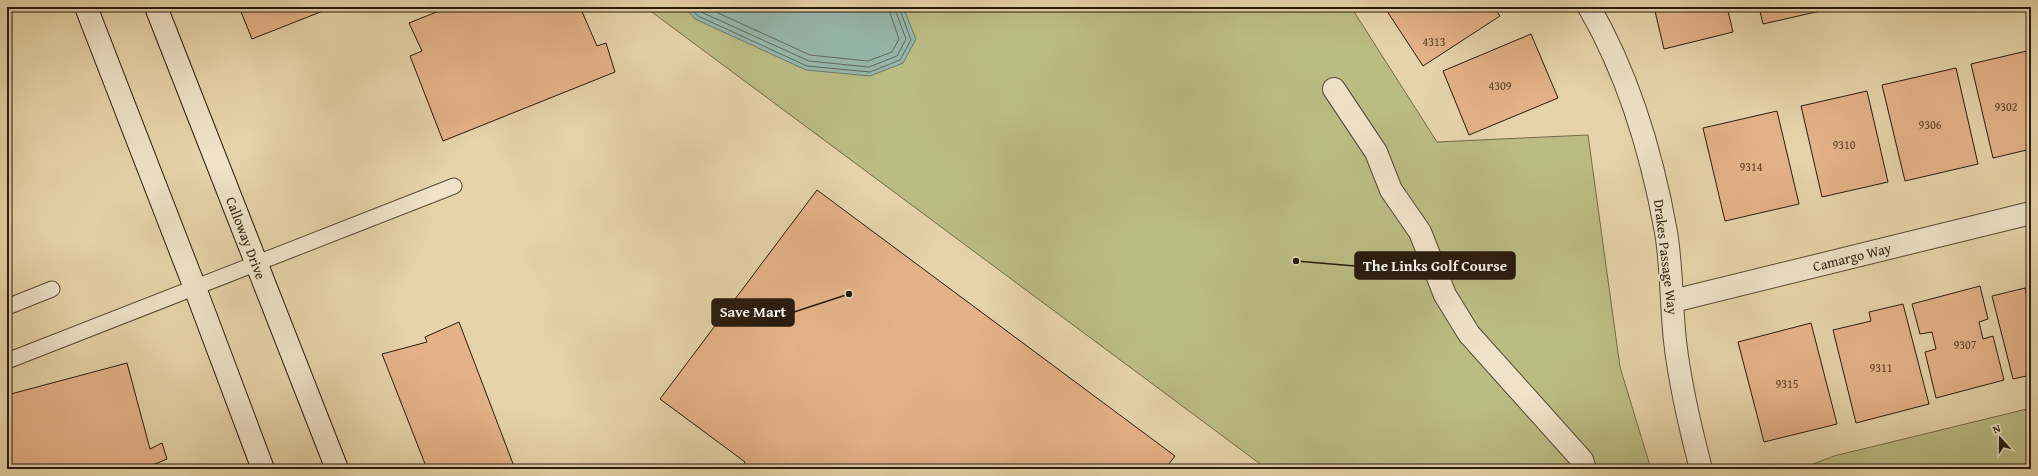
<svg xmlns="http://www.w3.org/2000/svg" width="2038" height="476" font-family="'Gentium Book Plus',serif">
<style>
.green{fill:#bbbb84;stroke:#726b49}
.water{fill:#96b7ad;stroke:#6a796d}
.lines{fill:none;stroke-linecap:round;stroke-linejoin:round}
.shore{stroke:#60695e;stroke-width:1}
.building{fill:#e4b288;stroke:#291b0e}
.service-casing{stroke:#584935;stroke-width:17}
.minor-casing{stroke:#584935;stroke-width:24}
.secondary-casing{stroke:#291b0e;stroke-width:24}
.service{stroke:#efe2c7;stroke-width:15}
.minor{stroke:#efe2c7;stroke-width:22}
.secondary{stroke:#efe2c7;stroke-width:22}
.labels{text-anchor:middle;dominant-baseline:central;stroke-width:4;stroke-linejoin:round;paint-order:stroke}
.number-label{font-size:12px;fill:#58412c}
.street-label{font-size:14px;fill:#291b0e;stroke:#efe2c7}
.leader{fill:none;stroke:#291b0e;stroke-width:1.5}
.callout-dot{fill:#291b0e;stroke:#efe2c7;stroke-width:1.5}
.callout{fill:#291b0e;stroke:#291b0e;stroke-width:1.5}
.callout-label{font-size:15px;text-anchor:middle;font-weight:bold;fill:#fff}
</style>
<rect width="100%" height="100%" fill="#e6d3a9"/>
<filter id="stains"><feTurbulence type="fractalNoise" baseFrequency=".005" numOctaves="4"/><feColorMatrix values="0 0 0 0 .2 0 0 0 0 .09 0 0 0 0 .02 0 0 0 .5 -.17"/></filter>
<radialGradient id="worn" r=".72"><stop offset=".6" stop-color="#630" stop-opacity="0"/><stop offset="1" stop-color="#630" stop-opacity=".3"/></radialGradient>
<!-- green -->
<g class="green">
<polygon points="645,7 1351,7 1437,142 1588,135 1620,367 1651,469 1267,469"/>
<polygon points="2031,408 2031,469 1800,469 1834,456"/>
</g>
<!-- water -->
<polygon class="water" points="684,7 903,7 916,39 903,63 870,76 806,70 695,19"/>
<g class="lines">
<!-- shore -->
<g class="shore">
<polyline points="689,7 698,16 807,66 870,72 900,60 911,40 899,7"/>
<polyline points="696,7 701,12 809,61 869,67 897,56 906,39 894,7"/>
<polyline points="705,7 810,55 868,61 892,52 899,39 888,7"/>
</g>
</g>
<!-- building -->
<g class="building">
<polygon points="239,7 333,7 252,39"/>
<polygon points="449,7 580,7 597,46 606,43 615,72 443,141 410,56 422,51 409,23"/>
<polygon points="1386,7 1494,7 1500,16 1423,66 1385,8"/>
<polygon points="1654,7 1727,7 1733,32 1664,49"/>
<polygon points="1759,7 1838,7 1763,24"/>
<polygon points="1531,34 1558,98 1469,135 1443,71"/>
<polygon points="2031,50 2031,149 1993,158 1971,64"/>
<polygon points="1956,68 1978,164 1905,181 1882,85"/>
<polygon points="1867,91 1888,182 1822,197 1801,106"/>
<polygon points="1777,111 1799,204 1725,221 1703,128"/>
<polygon points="817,190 1175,456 1165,469 741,469 745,462 660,399"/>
<polygon points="1980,286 1988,319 1979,322 1983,339 1993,336 2004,380 1936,398 1925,352 1936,349 1932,332 1920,334 1912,304"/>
<polygon points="2025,288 2031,312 2031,375 2013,379 1992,296"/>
<polygon points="1903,304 1929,404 1856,423 1833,330 1871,321 1869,312"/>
<polygon points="459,322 515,469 427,469 382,354 427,342 425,337"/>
<polygon points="1811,323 1837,424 1764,442 1738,342"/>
<polygon points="127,363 150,449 162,443 167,459 143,469 7,469 7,395"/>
</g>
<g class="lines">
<!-- service casing -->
<g class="service-casing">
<g id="service">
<polyline points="7,307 52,289"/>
<polyline points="7,361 454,186"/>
</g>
</g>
<!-- minor casing -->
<g class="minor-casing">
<g id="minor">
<path d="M1589,7C1629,76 1652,154 1666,232C1672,268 1671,305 1675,341C1680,385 1690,427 1701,469"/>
<polyline points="1334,89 1376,152 1391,190 1420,232 1445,295 1469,334 1582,460 1585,469"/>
<polyline points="1673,301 2031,213"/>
</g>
</g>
<!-- secondary casing -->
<g class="secondary-casing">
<g id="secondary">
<polyline points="86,7 195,288 263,469"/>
<polyline points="156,7 337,469"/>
</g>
</g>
<!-- service -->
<use href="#service" class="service"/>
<!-- minor -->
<use href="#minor" class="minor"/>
<!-- secondary -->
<use href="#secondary" class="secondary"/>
</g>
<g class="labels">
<!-- number labels -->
<g class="number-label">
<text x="1434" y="41">4313</text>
<text x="1500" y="85">4309</text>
<text x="2006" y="106">9302</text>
<text x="1930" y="124">9306</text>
<text x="1844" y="144">9310</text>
<text x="1751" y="166">9314</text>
<text x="1965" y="344">9307</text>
<text x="1881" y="367">9311</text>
<text x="1787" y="383">9315</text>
</g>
<!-- street labels -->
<g class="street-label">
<text transform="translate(246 238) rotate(69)">Calloway Drive</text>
<text transform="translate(1666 257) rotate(83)">Drakes Passage Way</text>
<text transform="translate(1852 257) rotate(-14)">Camargo Way</text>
</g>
</g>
<!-- callouts -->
<path class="leader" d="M1296 261L1355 266M849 294L794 312"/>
<g class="callout-dot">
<circle cx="1296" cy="261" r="4"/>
<circle cx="849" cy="294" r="4"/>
</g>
<g class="callout">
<rect x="1355" y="252" width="160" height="27" rx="4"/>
<rect x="712" y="299" width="82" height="27" rx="4"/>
</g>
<g class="callout-label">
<text x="1435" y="271">The Links Golf Course</text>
<text x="753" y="317">Save Mart</text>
</g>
<!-- margin -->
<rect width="2038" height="476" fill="none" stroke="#e6d3a9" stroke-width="24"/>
<rect x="8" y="8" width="2022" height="460" fill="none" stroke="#291b0e" stroke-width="2"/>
<rect x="12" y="12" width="2014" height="452" fill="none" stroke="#291b0e"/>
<!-- north arrow -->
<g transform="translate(2000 438) rotate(339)" stroke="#efe2c7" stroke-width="3" paint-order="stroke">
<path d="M0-3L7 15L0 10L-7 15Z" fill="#291b0e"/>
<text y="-6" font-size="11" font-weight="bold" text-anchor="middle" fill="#291b0e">N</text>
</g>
<rect width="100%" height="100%" filter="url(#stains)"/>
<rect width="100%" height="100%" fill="url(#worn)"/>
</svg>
